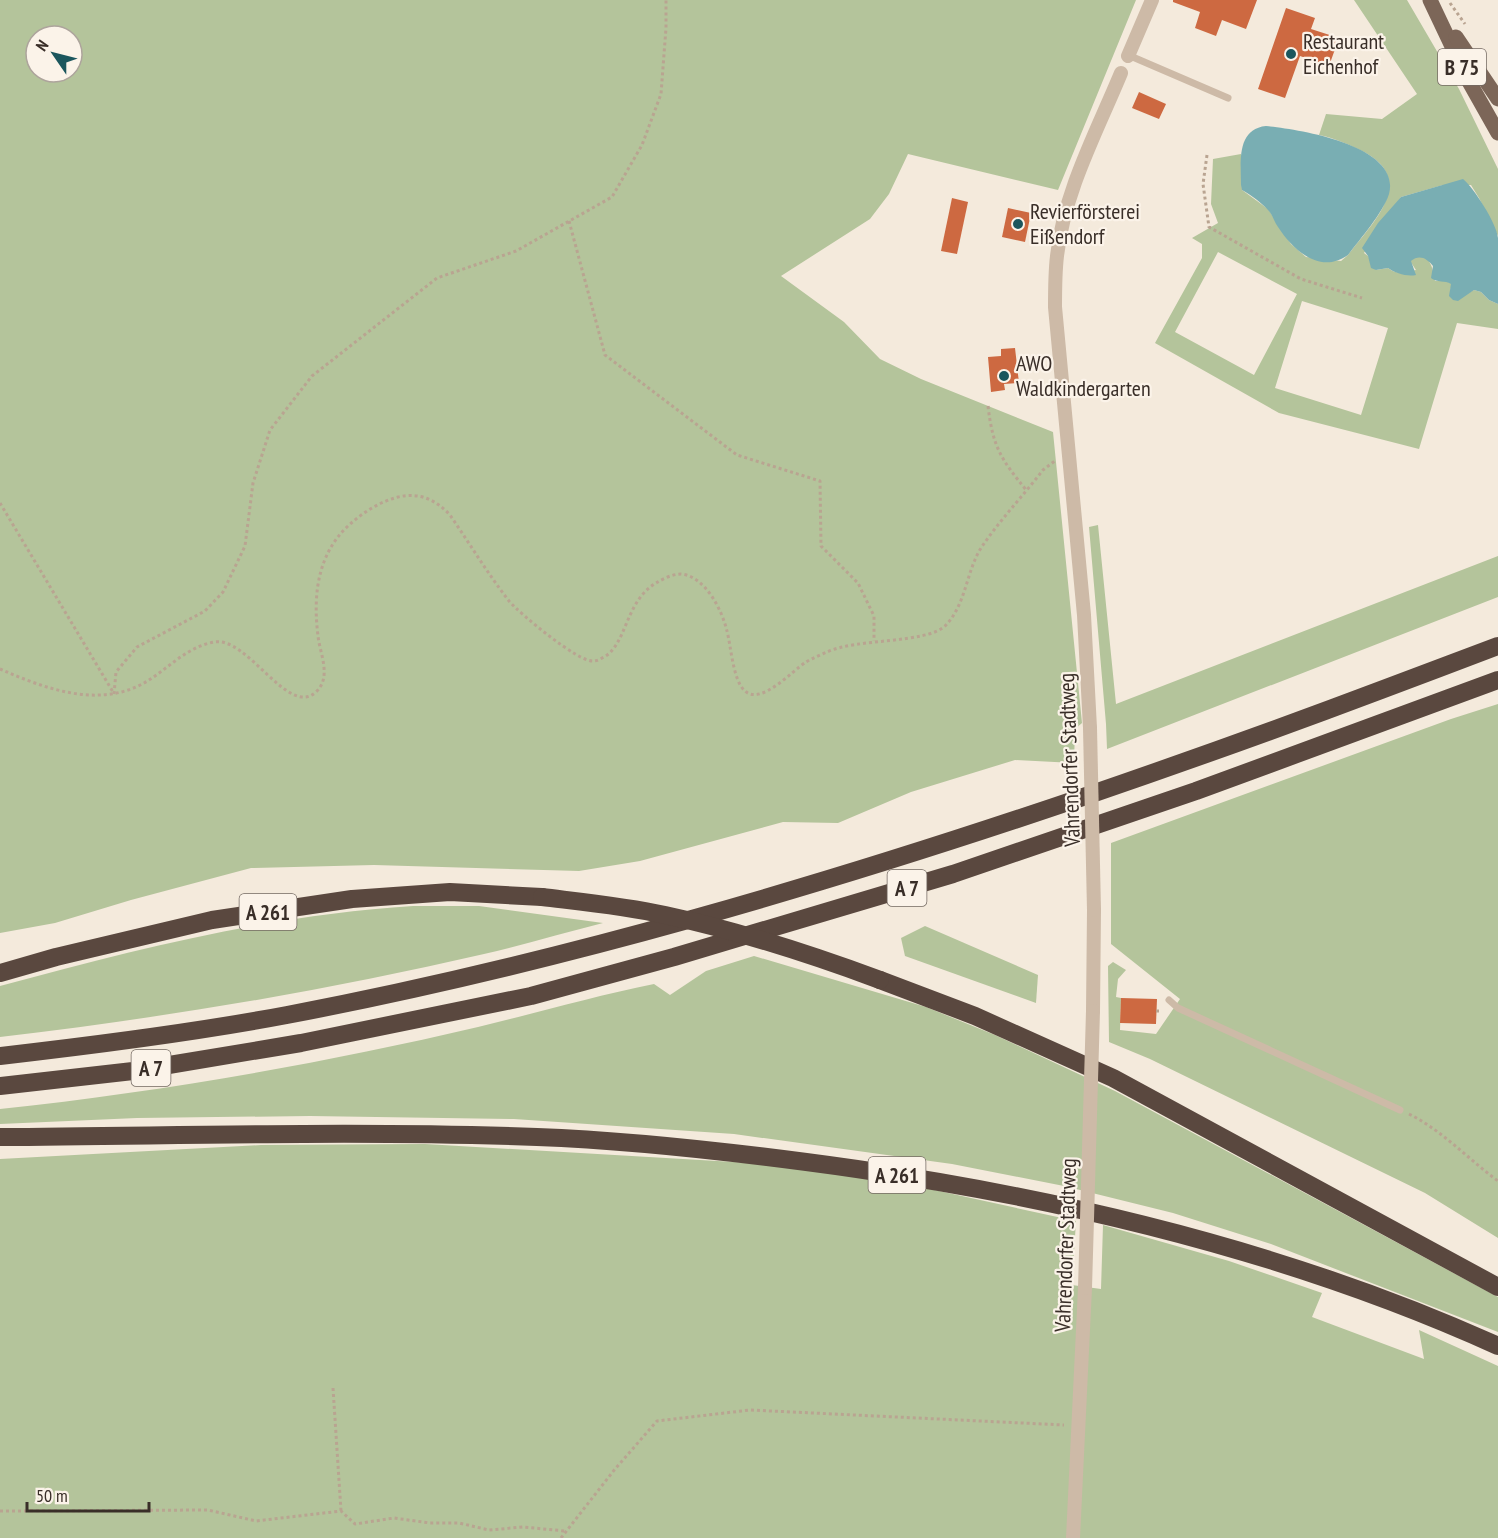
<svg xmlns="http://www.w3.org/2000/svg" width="1498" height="1538" font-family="'PT Sans Narrow',sans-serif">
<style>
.green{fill:#b4c49b;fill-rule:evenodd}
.water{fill:#79aeb3}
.building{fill:#cd6941}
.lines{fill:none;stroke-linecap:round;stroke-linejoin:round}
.path{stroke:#b9a491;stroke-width:3;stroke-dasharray:3 3;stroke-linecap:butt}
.service{stroke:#cdbaa7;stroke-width:7}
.minor{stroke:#cdbaa7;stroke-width:14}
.primary{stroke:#7c6658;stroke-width:15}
.motorway{stroke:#5a483f;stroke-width:18}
.minor-bridge{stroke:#cdbaa7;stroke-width:14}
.motorway-bridge{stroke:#5a483f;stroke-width:18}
.poi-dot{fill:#1b565d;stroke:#fbf3e9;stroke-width:2}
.labels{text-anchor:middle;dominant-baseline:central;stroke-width:4.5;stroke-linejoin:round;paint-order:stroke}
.shield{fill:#fbf3e9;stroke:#736962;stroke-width:1.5}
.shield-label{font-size:21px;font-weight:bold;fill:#392e28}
.poi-label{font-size:22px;fill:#392e28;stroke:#fbf3e9;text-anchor:start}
.street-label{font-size:22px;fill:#392e28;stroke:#fbf3e9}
</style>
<rect width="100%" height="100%" fill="#f4eadc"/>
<!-- green -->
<g class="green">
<path d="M0,0H1136L1058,190L908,154L889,194L870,219L781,276L844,322L880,359L921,379L1053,432L1082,723L1075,729L1074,763L1015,760L911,792L838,823L783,822L640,861L579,871L374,865L251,868L131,900L55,923L0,933ZM36,36H72V72H36Z"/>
<path d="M1354,0H1407L1459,89L1498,169V236L1479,198L1471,185H1443L1401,197L1364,253L1368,256L1376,270L1388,268C1396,275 1405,272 1416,270L1410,261C1428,247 1433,267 1435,281H1447L1452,284L1450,291L1468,293L1474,290L1481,292L1489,300L1498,304V329L1457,323L1419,449L1279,413L1155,343L1202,258V244L1192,238L1218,223L1211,204L1213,159L1241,154L1242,190L1268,209L1291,244L1306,257L1341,261L1348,255C1371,224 1417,182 1366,153C1350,145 1335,138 1319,135L1326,114L1382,119L1417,94ZM1218,252L1297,294L1254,375L1175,332ZM1302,301L1388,328L1361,415L1275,388Z"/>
<polygon points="1098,525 1116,704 1498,556 1498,597 1107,749 1106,724 1089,527"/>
<polygon points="1498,704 1498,1238 1425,1193 1150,1059 1109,1042 1108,966 1113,962 1126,970 1118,979 1116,997 1121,998 1120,1030 1156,1034 1180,999 1111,944 1111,843 1451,719"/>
<path d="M413,906H479L603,923C563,933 524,945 484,954C325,991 162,1018 0,1037V986C137,949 271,915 413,906Z"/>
<polygon points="925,926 1038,975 1036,1003 905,956 901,938"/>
<path d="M754,956L926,1007L995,1035L1115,1091L1498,1297V1332L1271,1244L1173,1213L1064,1186L952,1164L734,1134L514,1119L310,1116L137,1118L0,1124V1109C160,1092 321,1064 478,1027C537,1013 594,996 654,984L670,995L706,971Z"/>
<polygon points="425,1144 768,1164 916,1186 1076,1221 1072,1285 1101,1289 1103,1225 1229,1261 1322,1293 1312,1317 1424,1359 1419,1330 1498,1366 1498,1538 0,1538 0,1159 261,1145"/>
</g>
<!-- water -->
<g class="water">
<path d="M1266,126C1298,129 1402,145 1389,194C1383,213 1360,239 1348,255C1320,275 1293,250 1278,227C1274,222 1273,215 1268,210C1262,203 1251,195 1242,190L1241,185C1241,163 1236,129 1266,126Z"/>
<path d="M1463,179C1474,188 1497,224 1498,238C1498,260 1498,282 1498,304L1489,300L1481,292L1474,290L1458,301L1453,300L1449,296L1451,284C1445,280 1437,283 1431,278L1433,266C1427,258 1419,254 1411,261L1416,275C1407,277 1395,273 1388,268L1376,270L1371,268L1368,256L1362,248L1378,223L1401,197Z"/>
</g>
<!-- building -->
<g class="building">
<polygon points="1173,0 1257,0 1246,29 1222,20 1216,36 1195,28 1200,12 1173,2"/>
<polygon points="1286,8 1315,18 1311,29 1339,38 1329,66 1300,56 1285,98 1258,89"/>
<polygon points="1139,92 1166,104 1159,119 1132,108"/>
<polygon points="952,198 968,202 957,254 941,251"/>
<polygon points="1008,208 1031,213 1025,242 1002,237"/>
<polygon points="1015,348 1019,383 1004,384 1005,390 991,392 988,357 1001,356 1001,349"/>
<polygon points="1121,998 1157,999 1156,1024 1120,1023"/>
</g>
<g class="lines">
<!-- path -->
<g class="path">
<polyline points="1450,3 1465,24"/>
<polyline points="1207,155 1203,184 1209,227 1301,279 1362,298"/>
<polyline points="569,221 605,355 737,455 820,481 821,546 858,583 874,616 874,641"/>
<polyline points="1017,368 1047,366"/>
<path d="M988,406C993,448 1001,459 1027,491"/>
<polyline points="0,503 113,692"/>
<path d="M0,669C44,688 97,709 144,683C167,670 186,647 214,642C248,636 288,718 316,692C332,677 320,654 318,636C313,596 317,555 348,526C362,513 379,502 398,497C420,492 436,500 450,515C470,544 488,574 509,601C520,614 578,662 593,661C596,661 599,660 602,658C627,647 624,602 656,583C663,579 672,574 681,574C705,576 722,610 727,631C731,646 733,681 745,691C761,706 793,670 806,662C813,658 820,655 827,652C857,638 925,644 945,626C966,605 966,572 981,548C999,521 1023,496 1043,470L1056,460"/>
<polyline points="114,694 116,672 137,647 205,611 223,592 245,546 253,483 270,430 312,376 437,278 516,251 612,197 642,145 661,94 666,28 666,0"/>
<polyline points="1156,1011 1160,1011"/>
<path d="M1409,1114C1443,1131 1468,1159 1498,1181"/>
<polyline points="333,1388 341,1511"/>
<polyline points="0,1511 208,1510 256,1521 341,1511 355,1524 394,1518 430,1523 459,1523 489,1530 523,1527 565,1531"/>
<polyline points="561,1538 615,1469 657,1421 750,1410 1064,1425"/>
</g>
<!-- service -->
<g class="service">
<polyline points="1128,55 1228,98"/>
<polyline points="1169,1000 1178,1008 1400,1110"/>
</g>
<!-- minor -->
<g class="minor">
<polyline points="1128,56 1152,0"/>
<path d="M1090,728L1084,615L1055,307C1055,290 1055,273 1057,256C1064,192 1097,131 1121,73"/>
<polyline points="1093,1011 1094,910"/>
<polyline points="1073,1538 1085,1288"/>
</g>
<!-- primary -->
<g class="primary">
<polyline points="1430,0 1467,78 1498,133"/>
<polyline points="1456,37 1498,99"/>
</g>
<!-- motorway -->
<g class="motorway">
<polyline points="0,973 56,957 212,920 352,899 450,892 542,897"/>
<polyline points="880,980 975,1016 1113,1078 1498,1287"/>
<path d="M0,1056C96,1045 192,1033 287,1015C559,963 824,885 1086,796C1185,762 1283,727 1381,690C1420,675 1459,661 1498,646"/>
<polyline points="0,1086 133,1071 301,1043 531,996 674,957 953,874 1196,791 1498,680"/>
<path d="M0,1137C179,1136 358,1130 537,1137C644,1141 751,1154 857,1169C1077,1201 1295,1254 1498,1346"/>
</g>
<!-- minor-bridge -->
<g class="minor-bridge">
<polyline points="1090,728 1094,910"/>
<polyline points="1085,1288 1093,1011"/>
</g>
<!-- motorway-bridge -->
<path class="motorway-bridge" d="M542,897C583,902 625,906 665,915C739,931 810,954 880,980"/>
</g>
<!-- markers -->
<g class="poi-dot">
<circle cx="1291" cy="54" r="6"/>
<circle cx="1018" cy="224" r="6"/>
<circle cx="1004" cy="376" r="6"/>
</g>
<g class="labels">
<!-- shield labels -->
<g class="shield">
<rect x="1438" y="49" width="48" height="36" rx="4.5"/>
<rect x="887.5" y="870" width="39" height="36" rx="4.5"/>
<rect x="239.5" y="894" width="57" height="36" rx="4.5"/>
<rect x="131.5" y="1050" width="39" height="36" rx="4.5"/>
<rect x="868.5" y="1157" width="57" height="36" rx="4.5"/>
</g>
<g class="shield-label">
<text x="1462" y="67">B 75</text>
<text x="907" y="888">A 7</text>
<text x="268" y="912">A 261</text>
<text x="151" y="1068">A 7</text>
<text x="897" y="1175">A 261</text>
</g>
<!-- poi labels -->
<g class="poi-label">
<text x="1303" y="41">Restaurant<tspan x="1303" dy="25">Eichenhof</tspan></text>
<text x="1030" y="211">Revierförsterei<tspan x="1030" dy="25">Eißendorf</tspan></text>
<text x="1016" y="363">AWO<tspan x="1016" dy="25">Waldkindergarten</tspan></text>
</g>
<!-- street labels -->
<g class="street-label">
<text transform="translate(1069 760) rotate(-92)">Vahrendorfer Stadtweg</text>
<text transform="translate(1065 1245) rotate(-88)">Vahrendorfer Stadtweg</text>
</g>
</g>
<!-- north arrow -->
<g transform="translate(54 54) rotate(305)"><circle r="28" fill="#fbf3e9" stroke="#ada49c" stroke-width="1.5"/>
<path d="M0-4.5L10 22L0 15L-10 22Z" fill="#1b565d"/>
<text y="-9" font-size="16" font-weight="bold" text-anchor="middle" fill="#392e28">N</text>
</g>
<!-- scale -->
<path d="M27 1502v9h122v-9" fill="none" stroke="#392e28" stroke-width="3"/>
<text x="36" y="1502" font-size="18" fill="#392e28" stroke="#fbf3e9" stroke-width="4.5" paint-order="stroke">50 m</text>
</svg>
